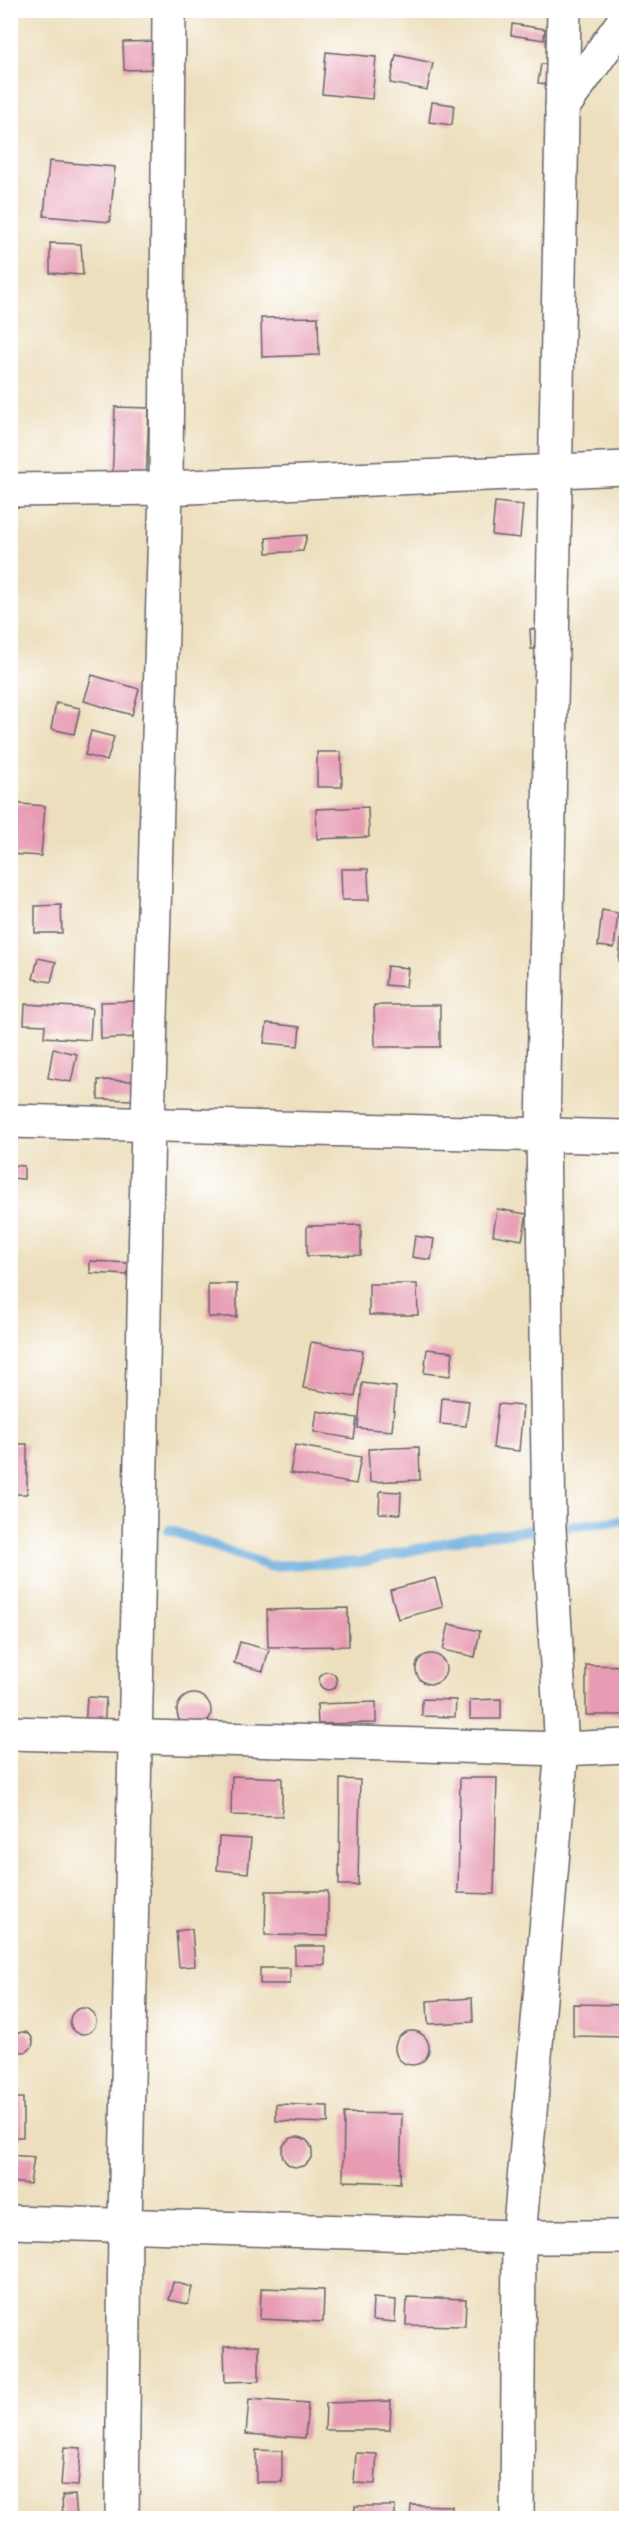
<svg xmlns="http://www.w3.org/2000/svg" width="637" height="2529" font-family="Alegreya,serif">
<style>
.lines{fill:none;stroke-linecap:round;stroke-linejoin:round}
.stream{stroke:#67aadc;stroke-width:10}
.building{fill:#e79cb3}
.minor-casing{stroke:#696468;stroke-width:36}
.minor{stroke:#fff;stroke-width:33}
</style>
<rect width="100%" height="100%" fill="#fff"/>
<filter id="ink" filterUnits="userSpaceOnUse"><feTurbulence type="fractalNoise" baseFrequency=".0167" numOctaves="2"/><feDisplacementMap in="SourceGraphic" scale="12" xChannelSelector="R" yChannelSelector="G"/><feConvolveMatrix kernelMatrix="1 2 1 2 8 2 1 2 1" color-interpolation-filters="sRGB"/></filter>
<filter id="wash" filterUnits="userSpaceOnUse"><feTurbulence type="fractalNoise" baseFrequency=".008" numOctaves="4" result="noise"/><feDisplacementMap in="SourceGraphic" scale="24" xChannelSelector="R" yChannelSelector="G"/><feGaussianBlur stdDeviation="1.35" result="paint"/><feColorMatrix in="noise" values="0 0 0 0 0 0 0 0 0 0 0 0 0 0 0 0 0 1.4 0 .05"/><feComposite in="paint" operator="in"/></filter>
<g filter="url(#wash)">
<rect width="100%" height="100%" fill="#eddfbd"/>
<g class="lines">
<!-- stream -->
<polyline class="stream" points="169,1530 270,1566 360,1562 471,1537 626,1520"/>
</g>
<g id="blocks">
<!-- building -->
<g class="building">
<polygon points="512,24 545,29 544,40 511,35"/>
<polygon points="161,41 162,69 124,70 123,42"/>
<polygon points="326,52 376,57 372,99 322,94"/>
<polygon points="396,55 433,63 427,90 390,83"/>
<polygon points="541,64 558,66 555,86 538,83"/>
<polygon points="432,102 454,105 452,125 429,122"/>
<polygon points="49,161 115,167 110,222 44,216"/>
<polygon points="50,243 81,244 83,275 50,273"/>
<polygon points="318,317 319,355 262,357 261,318"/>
<polygon points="115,407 149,408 146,484 112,483"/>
<polygon points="495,502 523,505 520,538 492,535"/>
<polygon points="307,535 303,551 267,553 266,538"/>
<polygon points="530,629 546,629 546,649 531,649"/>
<polygon points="92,675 139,689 132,715 84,701"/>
<polygon points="56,703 80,708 74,734 51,729"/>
<polygon points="91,731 114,737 107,761 85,755"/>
<polygon points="317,752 341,752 342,787 317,787"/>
<polygon points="10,803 45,806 41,856 10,854"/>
<polygon points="368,807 369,837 317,839 316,809"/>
<polygon points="341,869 368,869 369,900 342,900"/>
<polygon points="61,905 62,933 35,933 35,906"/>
<polygon points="602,910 618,913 614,948 598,946"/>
<polygon points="621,938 626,939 626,962 619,961"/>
<polygon points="38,958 56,962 51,982 33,979"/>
<polygon points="387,966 408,968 406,987 385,985"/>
<polygon points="136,1001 137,1037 101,1039 100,1002"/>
<polygon points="25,1004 92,1008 90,1040 44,1037 45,1025 24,1024"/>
<polygon points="374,1005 440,1005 440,1047 375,1047"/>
<polygon points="267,1023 300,1027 298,1046 264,1043"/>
<polygon points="53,1049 77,1054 71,1082 48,1078"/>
<polygon points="98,1080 133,1081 133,1100 98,1099"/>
<polygon points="10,1165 24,1166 24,1179 10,1178"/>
<polygon points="497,1209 527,1214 522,1240 493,1235"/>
<polygon points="361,1225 361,1255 307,1256 307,1226"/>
<polygon points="415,1236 434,1239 431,1260 412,1257"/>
<polygon points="90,1261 129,1263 128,1275 90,1273"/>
<polygon points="10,1275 18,1276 13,1303 10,1302"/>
<rect x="208" y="1284" width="29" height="33"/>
<polygon points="369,1284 417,1284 418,1315 369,1315"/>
<polygon points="311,1342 363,1351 355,1397 303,1388"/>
<polygon points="427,1349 453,1352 450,1376 424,1373"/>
<polygon points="362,1383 396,1387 392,1431 358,1428"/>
<polygon points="442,1398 469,1401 466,1426 440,1424"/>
<polygon points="498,1404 523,1406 519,1451 493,1448"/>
<polygon points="317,1411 357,1418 354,1439 314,1432"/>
<rect x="10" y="1444" width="17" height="50"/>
<polygon points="295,1445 361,1457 356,1484 290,1473"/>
<polygon points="419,1447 420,1480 370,1482 368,1449"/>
<polygon points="380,1491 401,1492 400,1514 379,1513"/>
<polygon points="435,1578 443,1607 398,1619 390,1590"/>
<polygon points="348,1608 349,1646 268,1647 267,1610"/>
<polygon points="449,1624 480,1631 475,1657 443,1650"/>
<polygon points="240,1642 269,1650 263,1671 234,1663"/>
<circle cx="431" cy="1669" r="15"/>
<polygon points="586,1665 626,1666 626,1715 586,1715"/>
<circle cx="328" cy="1681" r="9"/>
<circle cx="194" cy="1711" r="17"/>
<polygon points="87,1697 106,1698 104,1730 85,1728"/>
<polygon points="422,1699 456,1700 455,1717 422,1716"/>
<polygon points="501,1699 501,1719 470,1719 470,1700"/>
<polygon points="376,1702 376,1723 318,1724 317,1704"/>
<polygon points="232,1776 282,1778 282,1816 231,1815"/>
<polygon points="460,1778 497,1778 494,1894 458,1893"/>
<polygon points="340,1779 360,1780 358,1885 339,1885"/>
<polygon points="219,1837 251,1839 248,1873 217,1870"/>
<polygon points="266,1891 328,1891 328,1936 265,1935"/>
<polygon points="192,1929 195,1966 179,1967 176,1931"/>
<rect x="295" y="1946" width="30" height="19"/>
<rect x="260" y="1968" width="30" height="16"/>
<polygon points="472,1998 473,2022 428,2024 427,2001"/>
<polygon points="573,2004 626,2005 625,2037 573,2036"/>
<circle cx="83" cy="2021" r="13"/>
<circle cx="412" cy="2048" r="17"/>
<circle cx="23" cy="2042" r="10"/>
<rect x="10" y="2098" width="13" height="39"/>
<polygon points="276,2104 328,2106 328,2123 276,2121"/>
<polygon points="344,2113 402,2114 400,2183 343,2181"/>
<circle cx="297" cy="2152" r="15"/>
<polygon points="10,2155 34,2157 30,2184 10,2182"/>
<polygon points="173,2282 192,2287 188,2304 169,2300"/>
<polygon points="261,2288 324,2290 323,2322 260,2319"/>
<polygon points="407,2297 466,2299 465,2326 406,2325"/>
<polygon points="373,2298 396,2300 395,2322 372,2320"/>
<polygon points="259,2345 259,2381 225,2382 224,2346"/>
<polygon points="249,2399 308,2403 305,2438 246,2434"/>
<polygon points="391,2401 390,2430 325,2430 326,2403"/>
<polygon points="64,2447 81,2448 78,2486 61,2485"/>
<polygon points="256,2450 282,2451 282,2482 256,2482"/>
<polygon points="356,2453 377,2454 375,2484 354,2483"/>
<polygon points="75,2495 77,2518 63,2518 62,2496"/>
<polygon points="411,2505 452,2506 451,2518 410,2518"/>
<rect x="355" y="2506" width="40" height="12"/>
<polygon points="560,2513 606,2517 606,2518 560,2518"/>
</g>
</g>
</g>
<g filter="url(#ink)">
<use href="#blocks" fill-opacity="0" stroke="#696468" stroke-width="1.5"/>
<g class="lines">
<!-- minor casing -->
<g class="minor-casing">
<g id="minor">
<polyline points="562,108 626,18"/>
<polyline points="10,490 166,488 626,468"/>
<polyline points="10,1121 626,1137"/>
<polyline points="10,1733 562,1749 626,1746"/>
<polyline points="10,2222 519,2237 626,2237"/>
<polyline points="122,2518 125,2225 148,1123 166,488 169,10"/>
<polyline points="517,2518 519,2237 562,1749 549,1528 543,1134 564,10"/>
</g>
</g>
<!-- minor -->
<use href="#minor" class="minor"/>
</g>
</g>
<!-- margin -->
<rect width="637" height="2529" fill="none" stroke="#fff" stroke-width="36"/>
</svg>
